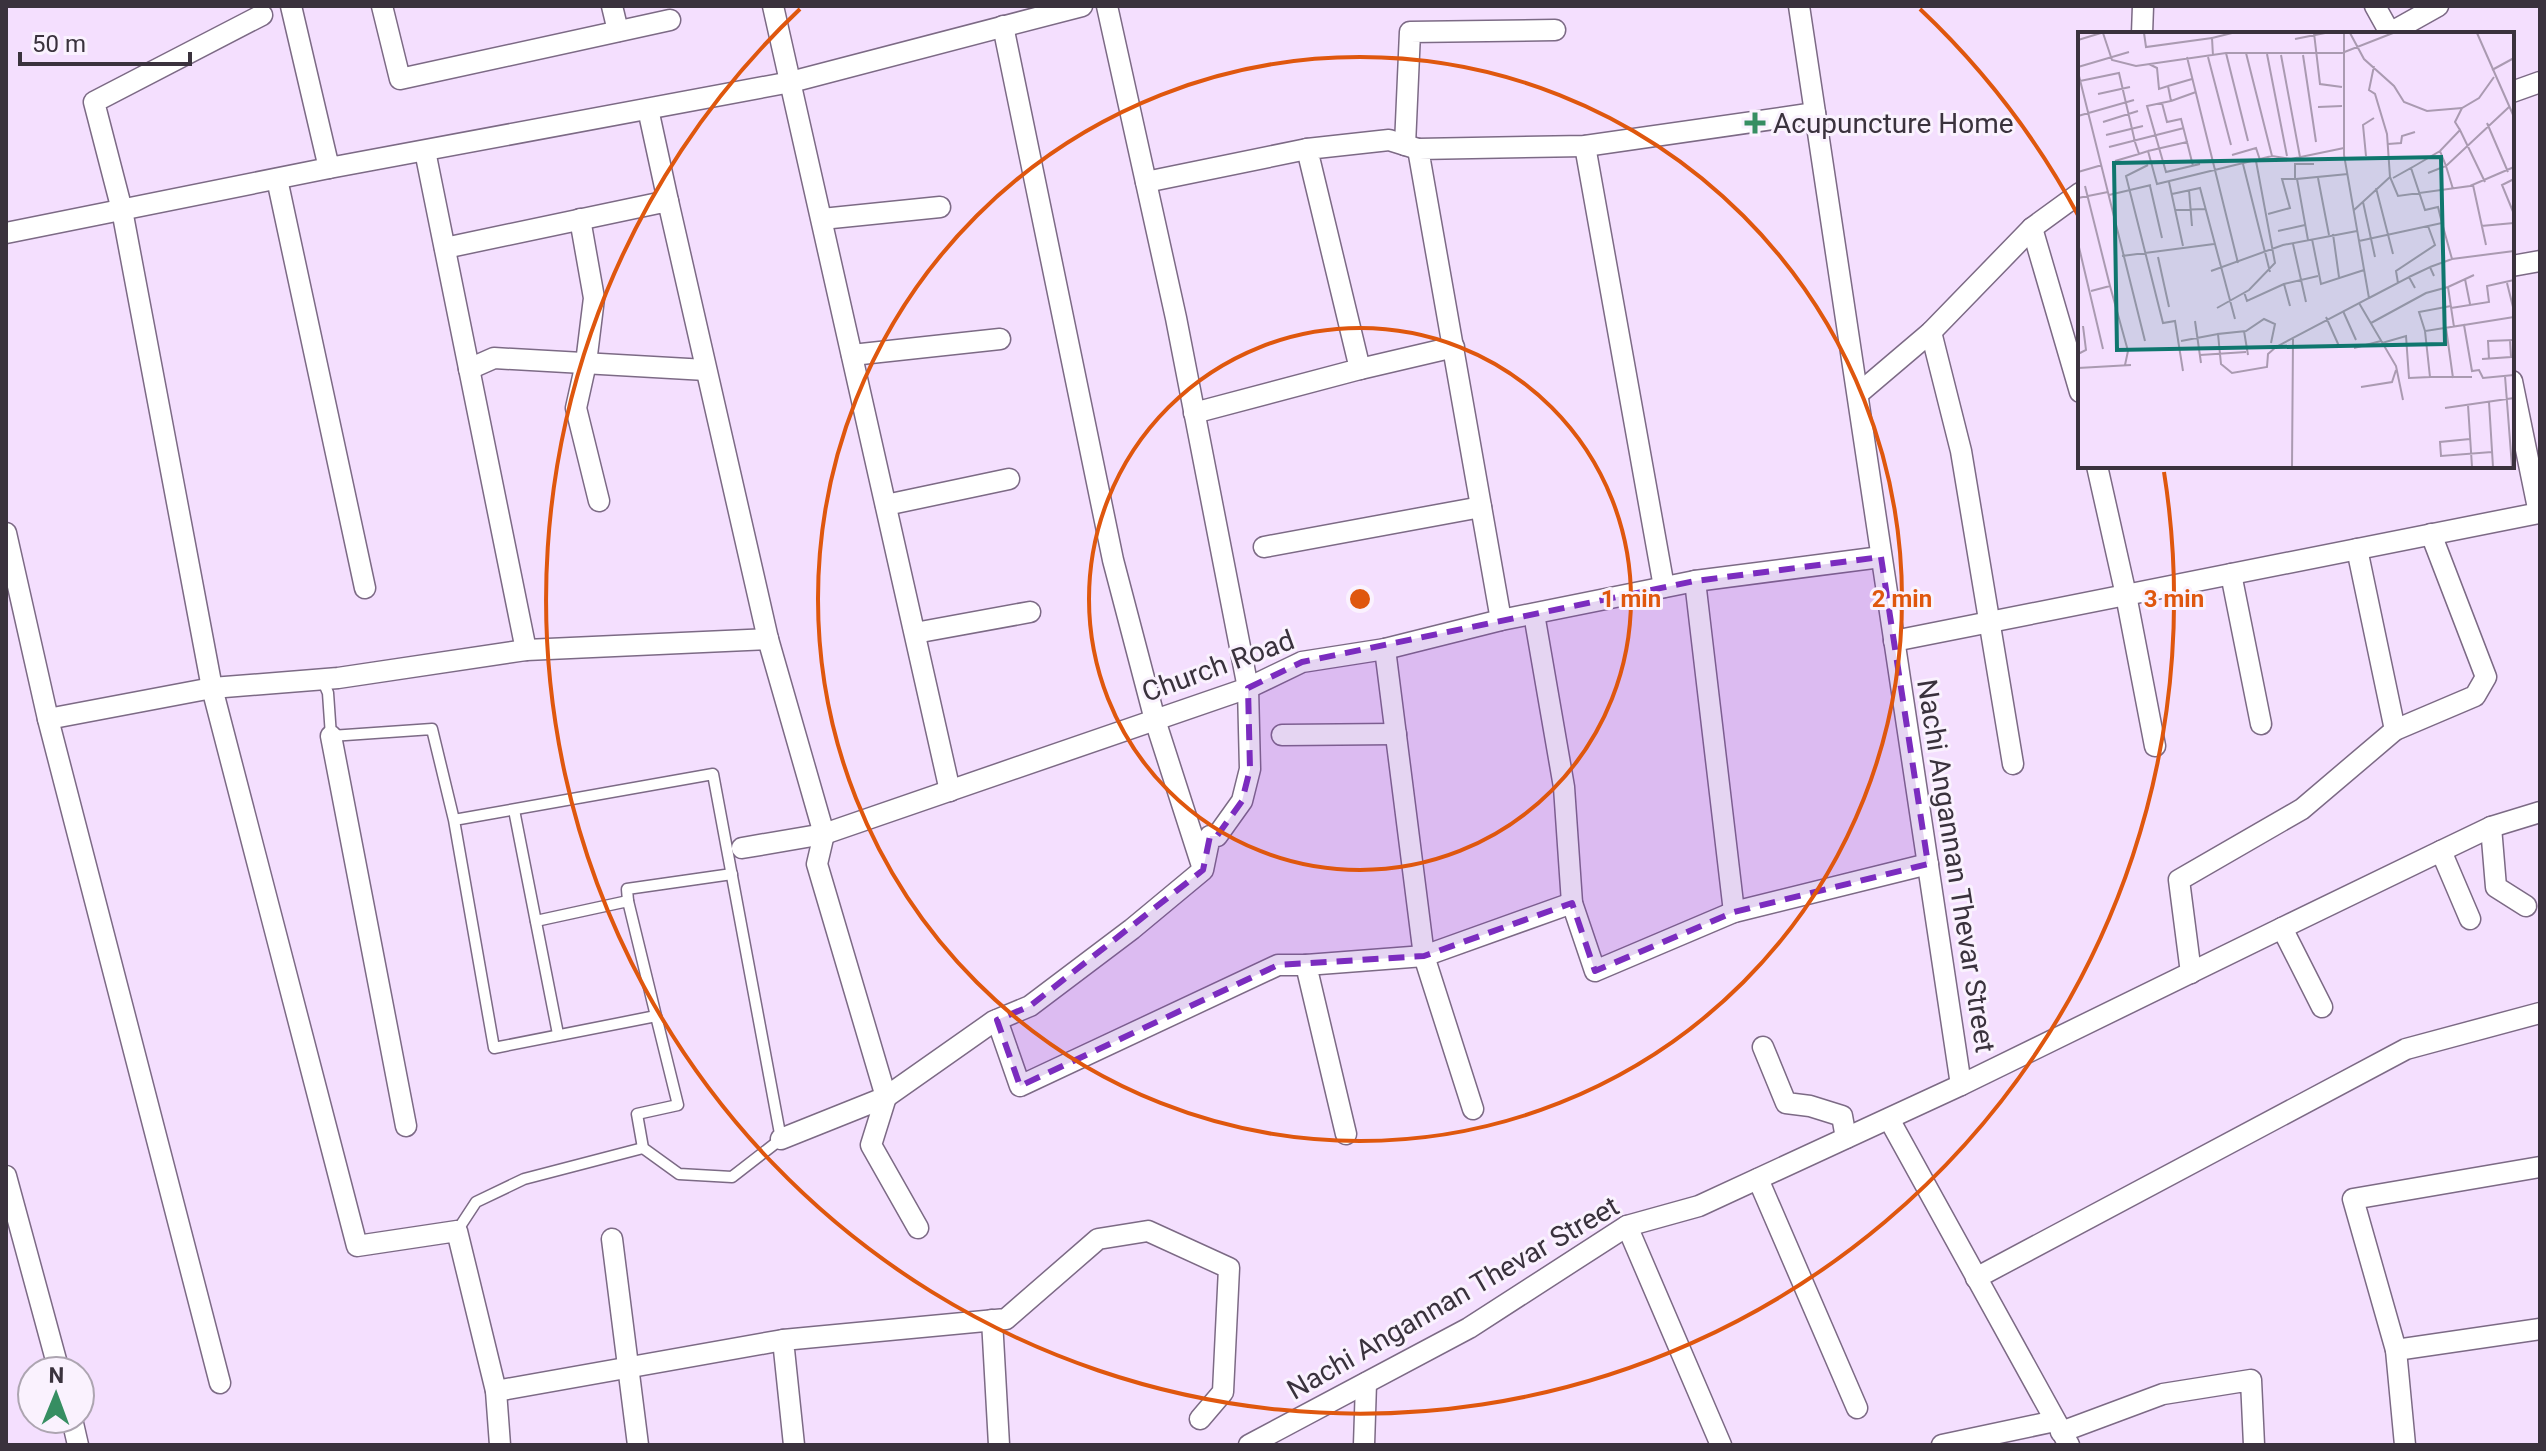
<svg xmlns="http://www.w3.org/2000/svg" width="2546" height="1451" font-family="Roboto,sans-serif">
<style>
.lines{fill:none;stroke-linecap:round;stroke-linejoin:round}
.service-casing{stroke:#7c6a85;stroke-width:13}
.minor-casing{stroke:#7c6a85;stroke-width:23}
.service{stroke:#fff;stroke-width:10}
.minor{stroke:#fff;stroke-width:20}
.marked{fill:#7b2cbf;fill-opacity:0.2;stroke:#7b2cbf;stroke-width:6;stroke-dasharray:16 10;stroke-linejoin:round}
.ring{fill:none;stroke:#df570e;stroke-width:4}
.poi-dot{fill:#368e62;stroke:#faf2fe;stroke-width:3}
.labels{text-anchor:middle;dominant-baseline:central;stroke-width:6;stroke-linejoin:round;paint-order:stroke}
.poi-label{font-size:28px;fill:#3a323d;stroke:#faf2fe;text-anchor:start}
.street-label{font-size:28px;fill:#3a323d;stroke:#faf2fe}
.inset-road{fill:none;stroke:#aa9ab1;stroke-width:2}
.view{fill:#0f766e;fill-opacity:0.15;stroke:#0f766e;stroke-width:4}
.inset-edge{fill:none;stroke:#3a323d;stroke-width:4}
.centre{fill:#df570e;stroke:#faf2fe;stroke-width:4}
.ring-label{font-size:24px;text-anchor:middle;font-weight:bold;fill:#df570e;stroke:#faf2fe;stroke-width:6;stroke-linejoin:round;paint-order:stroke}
</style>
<rect width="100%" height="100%" fill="#f4dffe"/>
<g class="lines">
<!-- service casing -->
<g class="service-casing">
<g id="service">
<polyline points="322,679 328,693 331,736 432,729 454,820 494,1048 656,1016 678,1105 637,1114 643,1148 679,1174 732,1177 781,1139 713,774 454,820"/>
<polyline points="514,810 558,1034"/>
<polyline points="628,901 627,889 732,874"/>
<polyline points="536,921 628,901 656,1016"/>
<polyline points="457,1231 476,1202 524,1179 643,1148"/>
</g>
</g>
<!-- minor casing -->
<g class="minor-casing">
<g id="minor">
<polyline points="291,6 329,168 791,82 1082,6"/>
<polyline points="382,6 400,79 670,20"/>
<polyline points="612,6 618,31"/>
<polyline points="773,6 950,791"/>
<polyline points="2375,6 2390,33"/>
<polyline points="262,15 94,102 122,210 212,688 357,1246 457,1231 496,1391 500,1445"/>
<polyline points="1003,26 1113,560 1155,720 1202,866"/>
<polyline points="2142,34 2143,6"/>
<polyline points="2388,34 2438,6"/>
<polyline points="2512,92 2540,82"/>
<polyline points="648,109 668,201"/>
<polyline points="1405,145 1410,32 1555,30"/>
<polyline points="1585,146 1664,587"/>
<polyline points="425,151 526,650"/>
<polyline points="277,179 365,588"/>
<polyline points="1146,182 1307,149"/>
<polyline points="580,219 594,298 586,363 576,408 599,501"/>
<polyline points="822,219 940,207"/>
<polyline points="2032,228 2080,392"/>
<polyline points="6,233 329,168"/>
<polyline points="445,248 668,201 768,639 824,834 817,864 886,1097 871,1145 918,1228"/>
<polyline points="2512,266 2540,261"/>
<polyline points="1931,332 1961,451 2013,764"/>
<polyline points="852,355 1000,339"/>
<polyline points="469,369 494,358 706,370"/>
<polyline points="1360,369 1454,347"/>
<polyline points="1858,394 1931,332 2032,228 2080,193"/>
<polyline points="1194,413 1360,369 1307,149 1389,140 1418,149"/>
<polyline points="2097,466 2126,595 2155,746"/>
<polyline points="886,505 1009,479"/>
<polyline points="6,533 48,719 220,1383"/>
<polyline points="1264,547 1481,507"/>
<polyline points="2357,549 2395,730"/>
<polyline points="2231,574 2261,724"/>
<polyline points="1695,581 1734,912"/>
<polyline points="1534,614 1564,787 1572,903 1595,971 1734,912 1928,864"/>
<polyline points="1501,620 1418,149 1585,146 1815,113"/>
<polyline points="915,633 1030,612"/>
<polyline points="1894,641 2539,513 2512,381"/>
<polyline points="1385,649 1424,956 1473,1109"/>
<polyline points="48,719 212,688 338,678 526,650 768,639"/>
<polyline points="1282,735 1396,734"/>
<polyline points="331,736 406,1126"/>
<polyline points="2491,827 2496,887 2526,906"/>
<polyline points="742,848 824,834 1248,688 1302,662 1385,649 1501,620 1695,581 1881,557"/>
<polyline points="2441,851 2491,827 2540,812"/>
<polyline points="2282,928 2441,851 2470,919"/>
<polyline points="2191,973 2179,880 2302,809 2395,730 2475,696 2486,677 2431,534"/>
<polyline points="997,1020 1020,1086 1278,965 1306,965"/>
<polyline points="1763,1047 1786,1103 1810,1106 1842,1116 1846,1138"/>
<polyline points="1961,1085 2282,928 2322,1007"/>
<polyline points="1889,1119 2069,1445"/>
<polyline points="1346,1134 1306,965 1424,956 1572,903"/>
<polyline points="781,1139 886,1097 994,1021 1030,1006 1132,929 1203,870 1210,836 1217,836 1242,801 1250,769 1248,688 1176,318 1107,6"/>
<polyline points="6,1176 59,1371"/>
<polyline points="1758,1179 1857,1408"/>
<polyline points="1627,1226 1721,1445"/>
<polyline points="612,1239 638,1445"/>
<polyline points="1976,1278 2406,1049 2540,1013"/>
<polyline points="992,1320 999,1445"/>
<polyline points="2396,1350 2353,1199 2540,1167"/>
<polyline points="496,1391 783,1340"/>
<polyline points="72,1419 78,1445"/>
<polyline points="2061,1432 2163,1394 2251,1380 2254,1445"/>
<polyline points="794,1445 783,1340 1006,1319 1098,1239 1148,1231 1229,1268 1223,1392 1200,1419"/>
<polyline points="1249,1445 1469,1328 1627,1226 1699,1206 1961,1085 1799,6"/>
<polyline points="1364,1445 1366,1383"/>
<polyline points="1942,1445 2055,1421"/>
<polyline points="2405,1445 2396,1350 2540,1329"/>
</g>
</g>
<!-- service -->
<use href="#service" class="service"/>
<!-- minor -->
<use href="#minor" class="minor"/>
</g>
<!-- marked area -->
<path class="marked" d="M1881,557L1928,864L1734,912L1595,971L1572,903L1424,956L1278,965L1020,1086L997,1020L1030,1006L1203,870L1210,836H1217L1242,801L1250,769L1248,688L1302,662L1695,581Z"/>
<!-- distance rings -->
<g class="ring">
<circle cx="1360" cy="599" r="271"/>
<circle cx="1360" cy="599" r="542"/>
<path d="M1920 9A814 814 0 0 1 2079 217M2164 472A814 814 0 1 1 800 9"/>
</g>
<!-- markers -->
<path class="poi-dot" d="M1751 111h8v8h8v8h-8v8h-8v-8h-8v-8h8z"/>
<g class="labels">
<!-- poi labels -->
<g class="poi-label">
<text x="1773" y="123">Acupuncture Home</text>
</g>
<!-- street labels -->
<g class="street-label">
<text transform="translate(1218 666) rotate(-20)">Church Road</text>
<text transform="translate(1956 866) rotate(81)">Nachi Angannan Thevar Street</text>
<text transform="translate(1453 1298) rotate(-30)">Nachi Angannan Thevar Street</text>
</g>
</g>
<!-- overview -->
<g transform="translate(2078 32)">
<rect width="436" height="436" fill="#f4dffe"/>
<path class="inset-road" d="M25,1L34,28L58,34L148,21H264L315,1M66,1L68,15L134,6M236,1L242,52L264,55M272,1L286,27L316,54L326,70L349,79L384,76L401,66L416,45M399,1L436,85M217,7L247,1M0,8L23,1M148,21L170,109M168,21L194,124M189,22L209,124M203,23L222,125M225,23L238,110M135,24L134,6L154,1M109,25L160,231M130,25L153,113M71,32L79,36L81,57L90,54L93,69L69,74L88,140L122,132M296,34L291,58L297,62L309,102L312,145L320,164L392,154L436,135M0,35L51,20M414,38L436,26M0,40L67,309M2,49L41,41L57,110L61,122L70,119L79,152L194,124L213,127L266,116M90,54L114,47M20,62L52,55M93,69L118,60M240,75L264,74M0,84L56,68M25,90L60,79M409,91L430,140M382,98L377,90L384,76M28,103L65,94M109,110L115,134M310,112L323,111L324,104L337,100M31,115L106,96M70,119L109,110L103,87L89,90L84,71M154,123L178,116L182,128M288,124L285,93L296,86M37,129L61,122M165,132L192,240M70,133L48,144L85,291L97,289L105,339M333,136L362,119L382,98L407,150M0,140L24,133M350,141L368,134L362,119M240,146L251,203M217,147V132H236M436,147L424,153L436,182M91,150L105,214M395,153L408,213M7,154L32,254M72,154L84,206M298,156L315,222M375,157L368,134L431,75M111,158L114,194M94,162L122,156L157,287M31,163L73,153M0,166L30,160M285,170L297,225M97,178L128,177M276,178L312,145M190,182L212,176L204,147H219M364,191L374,227M403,194L436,191M200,199L227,193M255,202L261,245M234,207L243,252L286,238M230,208L219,147L270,142M281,209L364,191L360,175L347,178L333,136L315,146M0,211L25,317M215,212L228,270M44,224L136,212M80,225L91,275M352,235L374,227L436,219M133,239L205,213L279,199M331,245L352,235L356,244M387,247L392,272M320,251L318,239L357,213L350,194M429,251L436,279M370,255L396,243M13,259L32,254L50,319L47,333M166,260L169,269L206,252M291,266L331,245L337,256M281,271L318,334L325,368M212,274L206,252L240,244M139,276L171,258L197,231L178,129M373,276L411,270L409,254L436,248M265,279L278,308M248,285L261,314M117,289L123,331M293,291L348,261L370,255L376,295M386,293L436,285M368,296L375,346M166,299L170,323M347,299L341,280L373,274M103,309L140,302M193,311L197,292L186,287L168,299L140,302L143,332L154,341L189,335L190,322L198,315L291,266L266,123V1M304,311L328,304L331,346L352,345L347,299L386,293L394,339L401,338L405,346L436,343M276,316L303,309M0,322L8,318L5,294M122,323L168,320M404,327L433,325L432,308M411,327L410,309L436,308M0,336L53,333M427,344L434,435M352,345H394M283,355L314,350L318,338M411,370L415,435M390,373L394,435M367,376L436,366M392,407L362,410L363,424L414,420M214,435L215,307"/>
<path class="view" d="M363,125L367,312L39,318L36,131Z"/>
<rect width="436" height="436" class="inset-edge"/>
</g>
<circle cx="1360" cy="599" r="12" class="centre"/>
<g class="ring-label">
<text x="1631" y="607">1 min</text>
<text x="1902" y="607">2 min</text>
<text x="2174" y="607">3 min</text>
</g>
<!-- border -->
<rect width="2546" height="1451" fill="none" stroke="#3a323d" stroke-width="16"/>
<!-- north arrow -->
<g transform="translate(56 1395) rotate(1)"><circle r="38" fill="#faf2fe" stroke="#ada5b1" stroke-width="2"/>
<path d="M0-6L14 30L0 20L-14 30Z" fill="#368e62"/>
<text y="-12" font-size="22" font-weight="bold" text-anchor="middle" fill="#3a323d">N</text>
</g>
<!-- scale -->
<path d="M20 52v12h170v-12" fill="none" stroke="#3a323d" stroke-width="4"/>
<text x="32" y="52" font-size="24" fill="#3a323d" stroke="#faf2fe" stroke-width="6" paint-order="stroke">50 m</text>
</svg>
